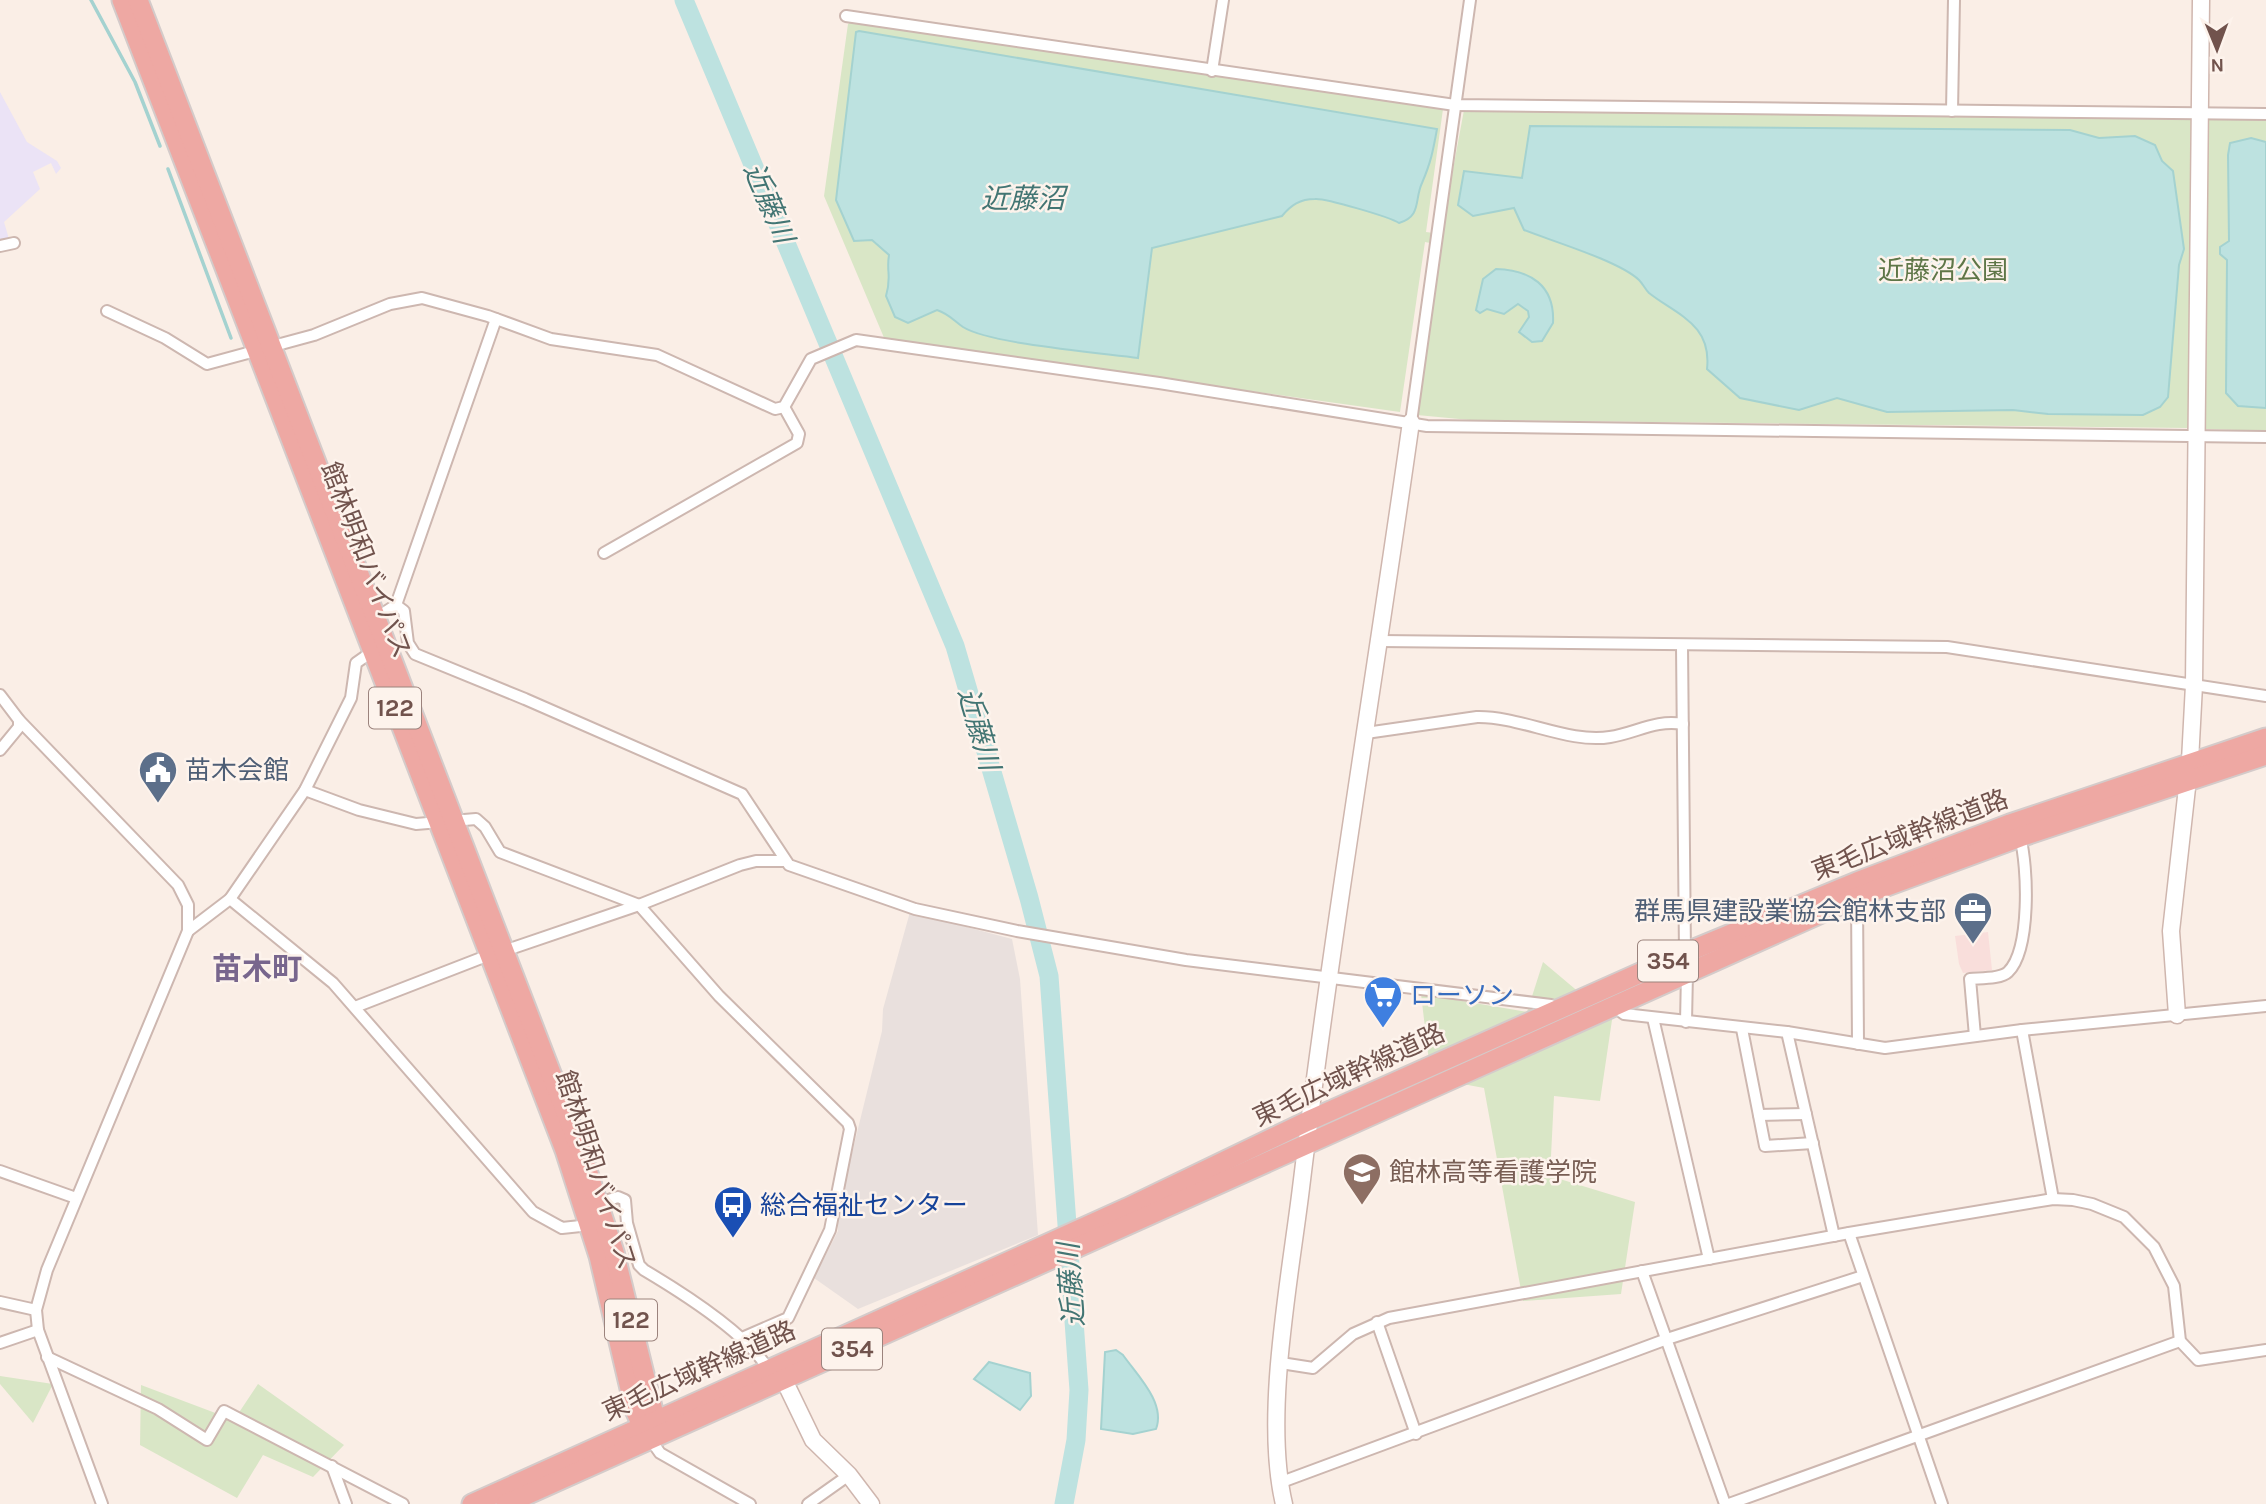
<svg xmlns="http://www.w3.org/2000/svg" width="2266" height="1504" font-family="Karla,'Noto Sans JP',sans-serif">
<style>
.commercial{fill:#f9dedb}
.industrial{fill:#e9e0dd}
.education{fill:#ebe3f6}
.green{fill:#d9e6c6}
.water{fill:#bde2e0;stroke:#a4d2d0;stroke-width:2}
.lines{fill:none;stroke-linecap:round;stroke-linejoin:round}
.stream{stroke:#a4d2d0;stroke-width:3.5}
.river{stroke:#bde2e0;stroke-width:19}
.street-casing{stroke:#cdb7b0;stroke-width:14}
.secondary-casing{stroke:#cfb6ae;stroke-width:19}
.highway-casing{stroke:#d4cbca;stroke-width:23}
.street{stroke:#fff;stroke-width:10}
.secondary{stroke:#fff;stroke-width:16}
.highway{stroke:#eea8a3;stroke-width:19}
.labels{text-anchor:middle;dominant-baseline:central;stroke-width:5;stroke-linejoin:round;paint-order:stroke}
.shield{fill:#fdf3ec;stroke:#9b837d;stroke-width:2}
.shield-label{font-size:24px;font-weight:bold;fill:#71534d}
.park-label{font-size:26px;fill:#5e7647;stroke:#fdf3ec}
.street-label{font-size:26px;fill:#71534d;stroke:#fdf3ec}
.service-label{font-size:26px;fill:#4e5e75;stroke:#fdf3ec;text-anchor:start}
.shop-label{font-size:26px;fill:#366cbe;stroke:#fdf3ec;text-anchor:start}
.education-label{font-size:26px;fill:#785e54;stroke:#fdf3ec;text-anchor:start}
.transit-label{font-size:26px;fill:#164399;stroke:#fdf3ec;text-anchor:start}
.water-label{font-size:28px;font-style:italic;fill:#427573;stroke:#fdf3ec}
.quarter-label{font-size:30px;font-weight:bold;fill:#78668d;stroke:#fdf3ec}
</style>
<rect width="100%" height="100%" fill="#faeee6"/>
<!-- commercial -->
<polygon class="commercial" points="1988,932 1992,970 1963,973 1959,964 1955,936"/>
<!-- industrial -->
<polygon class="industrial" points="910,912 1012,939 1020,979 1038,1235 858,1309 814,1278 838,1231 837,1214 882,1031 883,1009"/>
<!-- education -->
<polygon class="education" points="0,92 27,142 57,161 61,168 56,174 51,163 33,172 40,189 4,222 9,239 0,243"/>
<!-- green -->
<g class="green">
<polygon points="853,21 1212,72 1443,109 1426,232 1441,234 1464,110 2190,117 2194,123 2205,124 2209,117 2266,118 2266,431 2206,429 2202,425 2190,425 2187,428 1470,420 1417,415 1440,245 1425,242 1400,412 885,340 824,196 848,24"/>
<polygon points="1543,962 1612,1020 1600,1101 1554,1096 1550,1176 1635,1202 1621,1294 1523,1301 1484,1088 1431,1078 1421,994 1527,1012"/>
<polygon points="0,1376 53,1384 33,1423 0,1384"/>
<polygon points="258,1384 344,1445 313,1477 263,1455 237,1498 140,1445 141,1385 234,1420"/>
</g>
<!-- water -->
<g class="water">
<path d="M859,31L1437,129C1433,151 1431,162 1422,183C1414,200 1422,216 1399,223C1390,217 1325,198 1315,199C1300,199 1291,205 1282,216L1152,248L1138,358C1101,353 990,344 963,327C953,320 949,314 937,310L908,323L895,317L886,296C892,276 886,272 889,255L872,240L854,241L836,200L856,32Z"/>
<path d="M1530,126L2070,130L2099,138L2135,136L2155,145L2162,161L2173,171L2184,249L2179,265L2168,397L2160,407L2143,415L2048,414L2013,410L1887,412L1837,398L1799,410L1740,398L1707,369C1712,324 1677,315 1649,293C1645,289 1643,284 1639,280C1619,261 1552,241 1524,230L1514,208L1473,216L1458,205L1464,171L1522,178Z"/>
<polygon points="2251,138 2266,142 2266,408 2238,406 2226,393 2227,260 2220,254 2220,247 2229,241 2228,155 2230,143"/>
<path d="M1496,269C1530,270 1555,285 1553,323L1542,341L1532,342L1519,332L1529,317L1528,311L1518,304L1504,314L1487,309L1480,313L1476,310L1483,279Z"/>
<path d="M1116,1350L1123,1355C1137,1375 1166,1403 1156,1429L1133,1434L1101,1429L1105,1352Z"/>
<polygon points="989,1362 1030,1373 1031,1396 1020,1410 974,1379"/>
</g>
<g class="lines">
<!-- stream -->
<g class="stream">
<polyline points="91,0 135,82 160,146"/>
<polyline points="168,169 231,338"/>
</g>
<!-- river -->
<polyline class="river" points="684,0 955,646 1029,898 1049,976 1079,1390 1076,1440 1064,1504"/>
<!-- street casing -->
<g class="street-casing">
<g id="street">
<polyline points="846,16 1455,105 2266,114"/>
<polyline points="1212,71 1223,0"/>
<polyline points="1952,111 1954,0"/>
<polyline points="0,246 14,243"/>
<polyline points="107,311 165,338 207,364 314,335 390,304 422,298 488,316 551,339 657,355 775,409 784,407 811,359 856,340 1159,383 1427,426 2266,437"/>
<polyline points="1411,422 1470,0"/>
<polyline points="604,553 797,443 799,434 784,407"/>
<polyline points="396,605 404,611 408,643 415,654 525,699 742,794 789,865 915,909 1017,931 1186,960 1551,1005 1556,1010"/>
<polyline points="376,618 396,605 496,319"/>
<polyline points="1380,641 1947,647 2266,696"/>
<polyline points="1682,646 1685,953"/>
<polyline points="0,695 19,720 178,885 188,905 188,931 47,1270 36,1310 38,1330 102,1504"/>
<path d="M1366,733L1477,717C1520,716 1569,744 1610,737C1636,733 1656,719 1683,724"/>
<polyline points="0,750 19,727 19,720"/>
<polyline points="305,790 359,810 416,824 476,819 485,827 500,852 639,905 719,996 848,1123 850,1129 830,1230 788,1318 742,1338"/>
<polyline points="1857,897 1858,1044"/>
<polyline points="230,899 333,983 533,1212 562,1228 590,1225"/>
<polyline points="188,931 230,899 305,790 351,698 356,663 373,651"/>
<polyline points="504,951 639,905 740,865 756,861 784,861"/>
<polyline points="1612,1005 1624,1014 1787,1032 1885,1048 2022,1030 2266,1006"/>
<polyline points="355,1007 489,955"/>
<polyline points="1653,1018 1709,1259"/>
<polyline points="1686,1022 1687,973"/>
<polyline points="1742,1029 1765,1146 1813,1143"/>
<polyline points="2022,1030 2053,1199"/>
<polyline points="1787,1032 1834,1236"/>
<path d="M1975,1036L1970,979C1980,978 2001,979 2008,972C2031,950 2028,866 2020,837"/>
<polyline points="1759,1115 1806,1114"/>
<polyline points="0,1171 76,1198"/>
<path d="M599,1203L618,1197L625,1200L627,1223L639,1265L644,1270C681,1292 747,1334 768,1369"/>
<polyline points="1849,1233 1942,1504"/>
<polyline points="1642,1271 1725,1504"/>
<polyline points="0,1302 36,1310"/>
<polyline points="1377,1322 1416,1434"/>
<polyline points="0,1343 38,1330"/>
<polyline points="47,1357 158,1409 207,1440 224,1411 403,1504"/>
<polyline points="1281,1363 1313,1368 1353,1334 1389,1318 1849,1233 2053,1199 2073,1200 2092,1204 2124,1217 2154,1247 2174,1286 2180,1341 2198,1360 2266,1350"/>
<polyline points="650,1439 660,1453 750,1504"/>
<polyline points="332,1466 346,1504"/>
<polyline points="1279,1483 1667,1339 1863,1276"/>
<polyline points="808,1504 849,1475"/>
<polyline points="1729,1504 2180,1341"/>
</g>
</g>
<!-- secondary casing -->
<g class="secondary-casing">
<g id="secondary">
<polyline points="2177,1015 2171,931 2190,761 2194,685 2201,0"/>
<polyline points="784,1380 813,1440 849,1475 871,1504"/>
<path d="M1284,1504C1263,1416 1290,1279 1301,1188C1332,932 1375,677 1411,422"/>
</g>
</g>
<!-- highway casing -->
<g class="highway-casing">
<g id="highway">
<polyline points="122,0 565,1150 599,1256 635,1410 647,1436"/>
<polyline points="138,0 579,1146 614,1252 655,1419 652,1432"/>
<polyline points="472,1504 1127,1208 1308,1121 1685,953 1857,882 2010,824 2266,738"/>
<polyline points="506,1504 1857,897 2020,837 2266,755"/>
</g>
</g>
<!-- street -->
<use href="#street" class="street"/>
<!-- secondary -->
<use href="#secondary" class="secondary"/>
<!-- highway -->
<use href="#highway" class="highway"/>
</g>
<!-- icons -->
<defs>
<g id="civic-pin" transform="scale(2.0125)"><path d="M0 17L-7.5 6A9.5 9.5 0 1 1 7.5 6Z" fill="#5c6f8a" stroke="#fdf3ec"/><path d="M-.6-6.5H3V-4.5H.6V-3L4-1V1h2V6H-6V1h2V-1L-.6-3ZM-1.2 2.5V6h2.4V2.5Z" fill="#fff"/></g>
<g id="office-pin" transform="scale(2.0125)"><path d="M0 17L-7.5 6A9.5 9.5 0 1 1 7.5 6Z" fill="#5c6f8a" stroke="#fdf3ec"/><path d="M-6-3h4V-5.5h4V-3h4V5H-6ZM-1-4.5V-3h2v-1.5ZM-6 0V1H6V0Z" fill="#fff"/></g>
<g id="supermarket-pin" transform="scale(2.0125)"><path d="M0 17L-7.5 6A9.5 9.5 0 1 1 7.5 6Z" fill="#3f7fe0" stroke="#fdf3ec"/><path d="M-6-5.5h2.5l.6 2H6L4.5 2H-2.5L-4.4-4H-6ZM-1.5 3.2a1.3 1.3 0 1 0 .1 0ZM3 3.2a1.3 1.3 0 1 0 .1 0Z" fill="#fff"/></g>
<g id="school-pin" transform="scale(2.0125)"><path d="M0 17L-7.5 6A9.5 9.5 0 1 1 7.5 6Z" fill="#8d6e63" stroke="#fdf3ec"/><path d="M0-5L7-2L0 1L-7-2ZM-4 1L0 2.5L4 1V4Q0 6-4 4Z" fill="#fff"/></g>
<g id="bus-pin" transform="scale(2.0125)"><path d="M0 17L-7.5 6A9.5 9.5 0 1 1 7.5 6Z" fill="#1a4fb4" stroke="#fdf3ec"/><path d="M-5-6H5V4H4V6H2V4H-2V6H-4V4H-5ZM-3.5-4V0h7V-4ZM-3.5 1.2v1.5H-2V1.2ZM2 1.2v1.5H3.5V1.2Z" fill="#fff"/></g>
</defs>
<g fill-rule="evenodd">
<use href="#civic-pin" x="158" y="770"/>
<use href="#office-pin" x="1973" y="911"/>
<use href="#supermarket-pin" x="1383" y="995"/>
<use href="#school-pin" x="1362" y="1172"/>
<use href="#bus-pin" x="733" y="1205"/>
</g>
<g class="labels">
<!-- shield labels -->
<g class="shield">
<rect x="369" y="687.5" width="52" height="41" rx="5"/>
<rect x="1638" y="940.5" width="60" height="41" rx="5"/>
<rect x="605" y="1299.5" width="52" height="41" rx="5"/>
<rect x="822" y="1328.5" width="60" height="41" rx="5"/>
</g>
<g class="shield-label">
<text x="395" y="708">122</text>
<text x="1668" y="961">354</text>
<text x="631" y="1320">122</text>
<text x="852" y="1349">354</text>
</g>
<!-- park labels -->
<g class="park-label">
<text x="1943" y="270">近藤沼公園</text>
</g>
<!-- street labels -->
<g class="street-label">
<text transform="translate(366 560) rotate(69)">館林明和バイパス</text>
<text transform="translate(1910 835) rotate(-21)">東毛広域幹線道路</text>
<text transform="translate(1349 1075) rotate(-25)">東毛広域幹線道路</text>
<text transform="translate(596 1170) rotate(72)">館林明和バイパス</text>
<text transform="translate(699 1371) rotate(-24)">東毛広域幹線道路</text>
</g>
<!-- service labels -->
<g class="service-label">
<text x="185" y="770">苗木会館</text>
<text x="1946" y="911" text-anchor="end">群馬県建設業協会館林支部</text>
</g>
<!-- shop labels -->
<g class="shop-label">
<text x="1410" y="995">ローソン</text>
</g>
<!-- education labels -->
<g class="education-label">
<text x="1389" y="1172">館林高等看護学院</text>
</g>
<!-- transit labels -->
<g class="transit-label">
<text x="760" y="1205">総合福祉センター</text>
</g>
<!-- water labels -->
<g class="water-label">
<text x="1023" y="198">近藤沼</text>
<text transform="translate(769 203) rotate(67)">近藤川</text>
<text transform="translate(979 729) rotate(74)">近藤川</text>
<text transform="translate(1071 1285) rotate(-94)">近藤川</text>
</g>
<!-- quarter labels -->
<g class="quarter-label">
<text x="257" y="969">苗木町</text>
</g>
</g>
<!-- north arrow -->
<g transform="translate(2217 49) rotate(179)" stroke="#fdf3ec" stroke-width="5" paint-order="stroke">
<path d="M0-5L12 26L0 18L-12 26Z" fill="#71534d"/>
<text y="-10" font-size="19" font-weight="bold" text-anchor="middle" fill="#71534d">N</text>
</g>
</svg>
